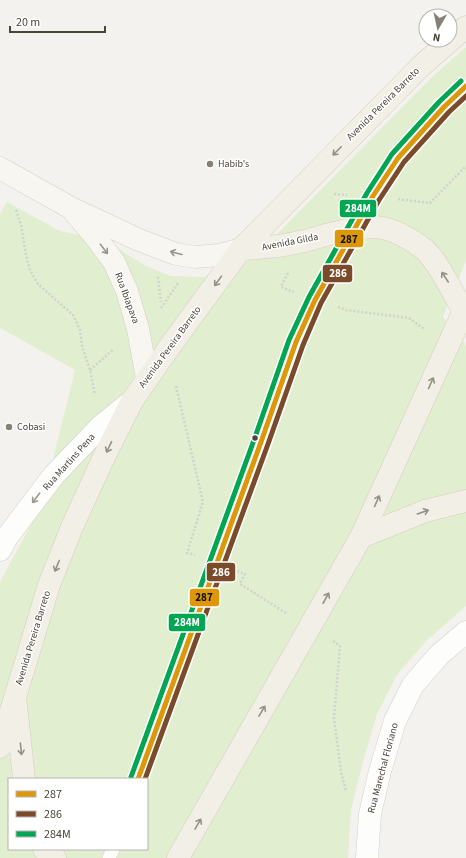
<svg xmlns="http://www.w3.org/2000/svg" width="466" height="858" font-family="'Source Sans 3',sans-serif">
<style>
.green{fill:#e1eecf;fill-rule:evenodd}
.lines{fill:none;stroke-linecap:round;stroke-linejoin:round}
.service-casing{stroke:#d2d0cb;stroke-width:14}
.minor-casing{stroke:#d2d0cb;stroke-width:23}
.secondary-casing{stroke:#d3cfc5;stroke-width:23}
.primary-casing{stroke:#d6cebb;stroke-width:23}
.path{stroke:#d3d2cc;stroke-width:2.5;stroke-dasharray:2 2;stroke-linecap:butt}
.service{stroke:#fdfdfc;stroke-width:13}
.minor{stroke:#fdfdfc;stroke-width:22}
.secondary{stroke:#f7f6f1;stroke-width:22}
.primary{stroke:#f2efe6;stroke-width:22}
.bus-1-casing{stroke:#fff;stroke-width:8}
.bus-2-casing{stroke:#fff;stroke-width:8}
.bus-3-casing{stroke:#fff;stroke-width:8}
.bus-1{stroke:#dd9709;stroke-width:5}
.bus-2{stroke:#7a4b2a;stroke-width:5}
.bus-3{stroke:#00a651;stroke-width:5}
.oneway{stroke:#969187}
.oneway2{stroke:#98948c}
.oneway3{stroke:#9b9791}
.poi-dot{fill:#868178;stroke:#fff;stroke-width:1.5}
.bus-dot{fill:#4b4439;stroke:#fff;stroke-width:1.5}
.labels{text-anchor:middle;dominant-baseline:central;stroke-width:3;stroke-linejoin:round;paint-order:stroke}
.street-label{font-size:10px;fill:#4b4439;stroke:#fff}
.poi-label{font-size:10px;fill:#4b4439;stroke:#fff;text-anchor:start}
.line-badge{stroke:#fff;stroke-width:1.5}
.badge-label{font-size:11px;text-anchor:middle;font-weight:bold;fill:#fff}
.pale-badge-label{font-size:11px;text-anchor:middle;font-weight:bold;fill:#111}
</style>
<rect width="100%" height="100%" fill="#f4f2ee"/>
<!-- green -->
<path class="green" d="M466,47V261L443,317L466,345V606L426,641L397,675L377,714L362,765L351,810L348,858H0V582L42,504L75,370L0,328V214L7,202L60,231L104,240L146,266L171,276L204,277L245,263L278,233L432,77ZM9,779H147V849H9Z"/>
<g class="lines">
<!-- service casing -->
<g class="service-casing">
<g id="service">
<polyline points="138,779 261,442 296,342 315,300 373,196 398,158 444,107 466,86"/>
<polyline points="109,858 113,849"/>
</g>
</g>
<!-- minor casing -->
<g class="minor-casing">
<g id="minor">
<polyline points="0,550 7,537 54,475 100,427 132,401"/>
<polyline points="367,858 370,814 380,771 395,721 413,685 439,655 466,632"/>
</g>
</g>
<!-- secondary casing -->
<g class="secondary-casing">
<g id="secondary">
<polyline points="0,168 71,208 139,240 176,254 196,257 219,255 241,249"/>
<polyline points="75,213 94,235 114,262 127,291 138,329 147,378"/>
</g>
</g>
<!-- primary casing -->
<g class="primary-casing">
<g id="primary">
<path d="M241,249C263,248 284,246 304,241C314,239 324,235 334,233C347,230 362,227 376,227C392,228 413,240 425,250C443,268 452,294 466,314"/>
<polyline points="361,537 425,511 466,501"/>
<polyline points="16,705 24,779"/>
<polyline points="0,747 49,585 72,527 103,459 132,401 168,349 241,249 421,66 466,27"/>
<polyline points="44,849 47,854 55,858"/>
<polyline points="178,858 361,537 466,306"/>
</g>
</g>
<!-- path -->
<g class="path">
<polyline points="334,194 347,195"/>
<polyline points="398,199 430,203 466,166"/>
<polyline points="16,210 21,225 26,255 30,270 38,284 73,315 80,330 82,346 90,370 95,395"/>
<polyline points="288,273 281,287 294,292"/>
<polyline points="158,277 161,302"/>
<polyline points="338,307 346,310 409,318 424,329"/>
<polyline points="161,308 179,282"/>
<polyline points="90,370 114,349"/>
<polyline points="176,386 203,502 187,553 195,555"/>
<polyline points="237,571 245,574 240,584 286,613"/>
<polyline points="333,641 340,646 334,718 341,772 346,791"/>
</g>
<!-- service -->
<use href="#service" class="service"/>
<!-- minor -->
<use href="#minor" class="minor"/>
<!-- secondary -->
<use href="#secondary" class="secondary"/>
<!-- primary -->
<use href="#primary" class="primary"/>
<!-- bus-1 casing -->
<g class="bus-1-casing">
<polyline id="bus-1" points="138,779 261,442 296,342 315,300 373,196 398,158 444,107 466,86"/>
</g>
<!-- bus-2 casing -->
<g class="bus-2-casing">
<polyline id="bus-2" points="145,779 268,444 303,345 321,303 379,200 404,162 449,112 466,96"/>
</g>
<!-- bus-3 casing -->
<g class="bus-3-casing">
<polyline id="bus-3" points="131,777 254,440 289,340 309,297 367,193 392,154 439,102 461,81"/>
</g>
<!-- bus-1 -->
<use href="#bus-1" class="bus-1"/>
<!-- bus-2 -->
<use href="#bus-2" class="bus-2"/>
<!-- bus-3 -->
<use href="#bus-3" class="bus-3"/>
</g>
<!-- one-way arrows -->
<defs><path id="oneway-shaft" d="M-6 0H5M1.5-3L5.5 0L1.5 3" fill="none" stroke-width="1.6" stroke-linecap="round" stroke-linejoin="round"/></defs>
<g class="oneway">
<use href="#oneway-shaft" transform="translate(337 151) rotate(135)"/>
<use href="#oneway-shaft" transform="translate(445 277) rotate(-123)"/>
<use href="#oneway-shaft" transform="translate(218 281) rotate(126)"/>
<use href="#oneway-shaft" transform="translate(431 383) rotate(-66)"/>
<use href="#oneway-shaft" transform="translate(109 447) rotate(116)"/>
<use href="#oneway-shaft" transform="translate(377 501) rotate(-66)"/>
<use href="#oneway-shaft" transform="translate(423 512) rotate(-19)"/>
<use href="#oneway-shaft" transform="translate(57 566) rotate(112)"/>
<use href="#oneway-shaft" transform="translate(326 598) rotate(-61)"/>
<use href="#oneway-shaft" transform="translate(262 711) rotate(-60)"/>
<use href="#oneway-shaft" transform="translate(21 749) rotate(84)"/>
<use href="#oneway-shaft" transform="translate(198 824) rotate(-60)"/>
</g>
<g class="oneway2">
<use href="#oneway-shaft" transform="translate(104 249) rotate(53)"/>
<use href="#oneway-shaft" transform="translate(176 253) rotate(-165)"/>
</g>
<use class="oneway3" href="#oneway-shaft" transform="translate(36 498) rotate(127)"/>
<!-- markers -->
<g class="poi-dot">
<circle cx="210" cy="164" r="4"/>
<circle cx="9" cy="427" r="4"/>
</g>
<circle class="bus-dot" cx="255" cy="438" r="3.5"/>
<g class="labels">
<!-- street labels -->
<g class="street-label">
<text transform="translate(383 104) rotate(-45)">Avenida Pereira Barreto</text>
<text transform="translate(290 242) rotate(-11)">Avenida Gilda</text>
<text transform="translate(127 298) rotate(70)">Rua Ibiapava</text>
<text transform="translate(170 347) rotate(-54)">Avenida Pereira Barreto</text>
<text transform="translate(69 462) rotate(-48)">Rua Martins Pena</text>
<text transform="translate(33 638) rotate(-73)">Avenida Pereira Barreto</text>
<text transform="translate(383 768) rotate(-75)">Rua Marechal Floriano</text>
</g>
<!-- poi labels -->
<g class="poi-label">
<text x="218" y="164">Habib's</text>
<text x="17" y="427">Cobasi</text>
</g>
</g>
<g class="line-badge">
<rect x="339" y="199" width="38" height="19" rx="4" fill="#00a651"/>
<rect x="334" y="229" width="30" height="19" rx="4" fill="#dd9709"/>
<rect x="322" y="264" width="31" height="19" rx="4" fill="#7a4b2a"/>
<rect x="206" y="562" width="30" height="20" rx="4" fill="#7a4b2a"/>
<rect x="189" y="588" width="31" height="19" rx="4" fill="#dd9709"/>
<rect x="168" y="613" width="38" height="19" rx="4" fill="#00a651"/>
</g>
<g class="badge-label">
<text x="358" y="212">284M</text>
<text x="338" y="277">286</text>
<text x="221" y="576">286</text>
<text x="187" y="626">284M</text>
</g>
<g class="pale-badge-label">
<text x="349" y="243">287</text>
<text x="204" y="601">287</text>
</g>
<!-- legend -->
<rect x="8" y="778" width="140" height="72" fill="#ffffff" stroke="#b7b4b0"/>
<rect x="16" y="791" width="20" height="6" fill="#dd9709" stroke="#b7b4b0"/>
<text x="44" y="798" font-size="12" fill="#4b4439">287</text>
<rect x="16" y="811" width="20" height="6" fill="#7a4b2a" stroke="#b7b4b0"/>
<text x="44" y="818" font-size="12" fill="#4b4439">286</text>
<rect x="16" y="831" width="20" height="6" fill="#00a651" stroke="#b7b4b0"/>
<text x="44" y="838" font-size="12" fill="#4b4439">284M</text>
<!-- north arrow -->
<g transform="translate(438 28) rotate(189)"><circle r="19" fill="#ffffff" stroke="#b7b4b0"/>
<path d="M0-3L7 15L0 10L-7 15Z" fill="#868178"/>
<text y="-6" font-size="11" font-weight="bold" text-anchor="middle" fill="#4b4439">N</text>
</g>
<!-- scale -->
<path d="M10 26v6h95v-6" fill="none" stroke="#4b4439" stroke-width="2"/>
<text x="16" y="26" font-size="12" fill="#4b4439" stroke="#ffffff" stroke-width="3" paint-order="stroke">20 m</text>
</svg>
